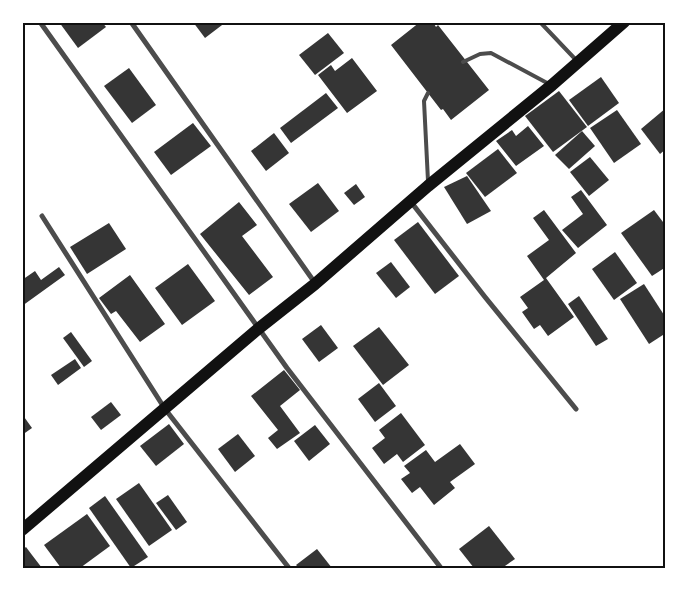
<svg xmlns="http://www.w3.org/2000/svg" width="688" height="591" font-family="Jost,sans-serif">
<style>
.building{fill:#353535}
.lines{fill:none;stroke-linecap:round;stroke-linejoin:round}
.service{stroke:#4c4c4c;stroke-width:4}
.minor{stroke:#4c4c4c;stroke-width:5}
.primary{stroke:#111;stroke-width:12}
.neatline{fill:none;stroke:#111;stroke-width:2}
</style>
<rect width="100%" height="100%" fill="#fff"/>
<!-- building -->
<g class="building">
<polygon points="59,22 102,22 106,27 78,48"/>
<polygon points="193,22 226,22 205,38"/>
<polygon points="420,22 433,22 436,27 438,25 489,90 451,120 443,109 441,110 391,45"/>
<polygon points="328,33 344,53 315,75 299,55"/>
<polygon points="352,58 377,91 347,113 318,75 331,65 335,71"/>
<polygon points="129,68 156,105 132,123 104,86"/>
<polygon points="601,77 619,103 588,126 569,100"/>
<polygon points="559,91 587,127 553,152 525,116"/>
<polygon points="326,93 338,108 291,143 280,128"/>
<polygon points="666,108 666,149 660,154 641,129"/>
<polygon points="617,110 641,144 614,163 590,128"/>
<polygon points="193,123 211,146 171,175 154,152"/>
<polygon points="528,126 544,146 516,166 496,141 512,130 516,136"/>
<polygon points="582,131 595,146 569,169 555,155"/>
<polygon points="274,133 289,153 266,171 251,151"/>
<polygon points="498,149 517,173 485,197 466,173"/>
<polygon points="590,157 609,180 589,196 570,172"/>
<polygon points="467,176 491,211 467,224 444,187"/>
<polygon points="318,183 339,211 311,232 289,204"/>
<polygon points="356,184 365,197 354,205 344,193"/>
<polygon points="581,190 607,225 578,248 562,230 583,214 571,197"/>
<polygon points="239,202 257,225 242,236 273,277 249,295 200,234"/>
<polygon points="544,210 576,253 546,278 574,317 548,336 540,325 534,329 522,312 528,308 520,297 544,280 527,256 549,240 533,218"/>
<polygon points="654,210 666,226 666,267 652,276 621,233"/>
<polygon points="418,222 459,276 435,294 394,240"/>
<polygon points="109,223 126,249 87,274 70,247"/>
<polygon points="615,252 637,283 614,300 592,269"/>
<polygon points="391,262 410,287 396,298 376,273"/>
<polygon points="188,264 215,301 182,325 155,288"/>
<polygon points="59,267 65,275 22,306 22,280 35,271 41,280"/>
<polygon points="130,275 165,324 140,342 116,311 111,314 99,298"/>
<polygon points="644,284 666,318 666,333 649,344 620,299"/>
<polygon points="579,296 608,339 596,346 568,304"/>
<polygon points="321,325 338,348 319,362 302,339"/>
<polygon points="379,327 409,365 383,385 353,346"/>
<polygon points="71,332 92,361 84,367 63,338"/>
<polygon points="75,359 81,368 58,385 51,375"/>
<polygon points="284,370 300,390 280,406 300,433 277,449 268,438 278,430 251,396"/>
<polygon points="379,383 396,406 375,422 358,399"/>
<polygon points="111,402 121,415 101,430 91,417"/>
<polygon points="401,413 425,445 403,462 397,454 384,464 372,448 385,438 379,430"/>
<polygon points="22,414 32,428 22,435"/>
<polygon points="169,424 184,444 156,466 140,446"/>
<polygon points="315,425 330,444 309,461 294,441"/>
<polygon points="238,434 255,456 235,472 218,449"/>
<polygon points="460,444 475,464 450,482 455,488 434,505 420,487 412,493 401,479 410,473 404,466 426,450 435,462"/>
<polygon points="139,483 172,530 149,546 116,499"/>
<polygon points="168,495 187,522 176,530 156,503"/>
<polygon points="105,496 148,557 131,568 89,508"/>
<polygon points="87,514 110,546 80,568 61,568 44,545"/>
<polygon points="489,526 515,559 502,568 474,568 459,549"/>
<polygon points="26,547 32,555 42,568 22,568 22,550"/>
<polygon points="317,549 332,568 299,568 296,565"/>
</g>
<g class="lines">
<!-- service -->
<g class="service">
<polyline points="540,22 577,61"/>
<polyline points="463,62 480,54 491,53 549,84"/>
<polyline points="428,93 424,101 428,181"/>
</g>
<!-- minor -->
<g class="minor">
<polyline points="40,22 287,368 441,568"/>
<polyline points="131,22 315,283"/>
<polyline points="411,202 485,297 576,409"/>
<polyline points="42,216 165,409 289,568"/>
</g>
<!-- primary -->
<polyline class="primary" points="22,530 258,329 315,284 428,186 552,85 624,22"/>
</g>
<!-- border -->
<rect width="688" height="591" fill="none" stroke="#ffffff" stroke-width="48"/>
<rect x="24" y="24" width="640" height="543" class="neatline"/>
</svg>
